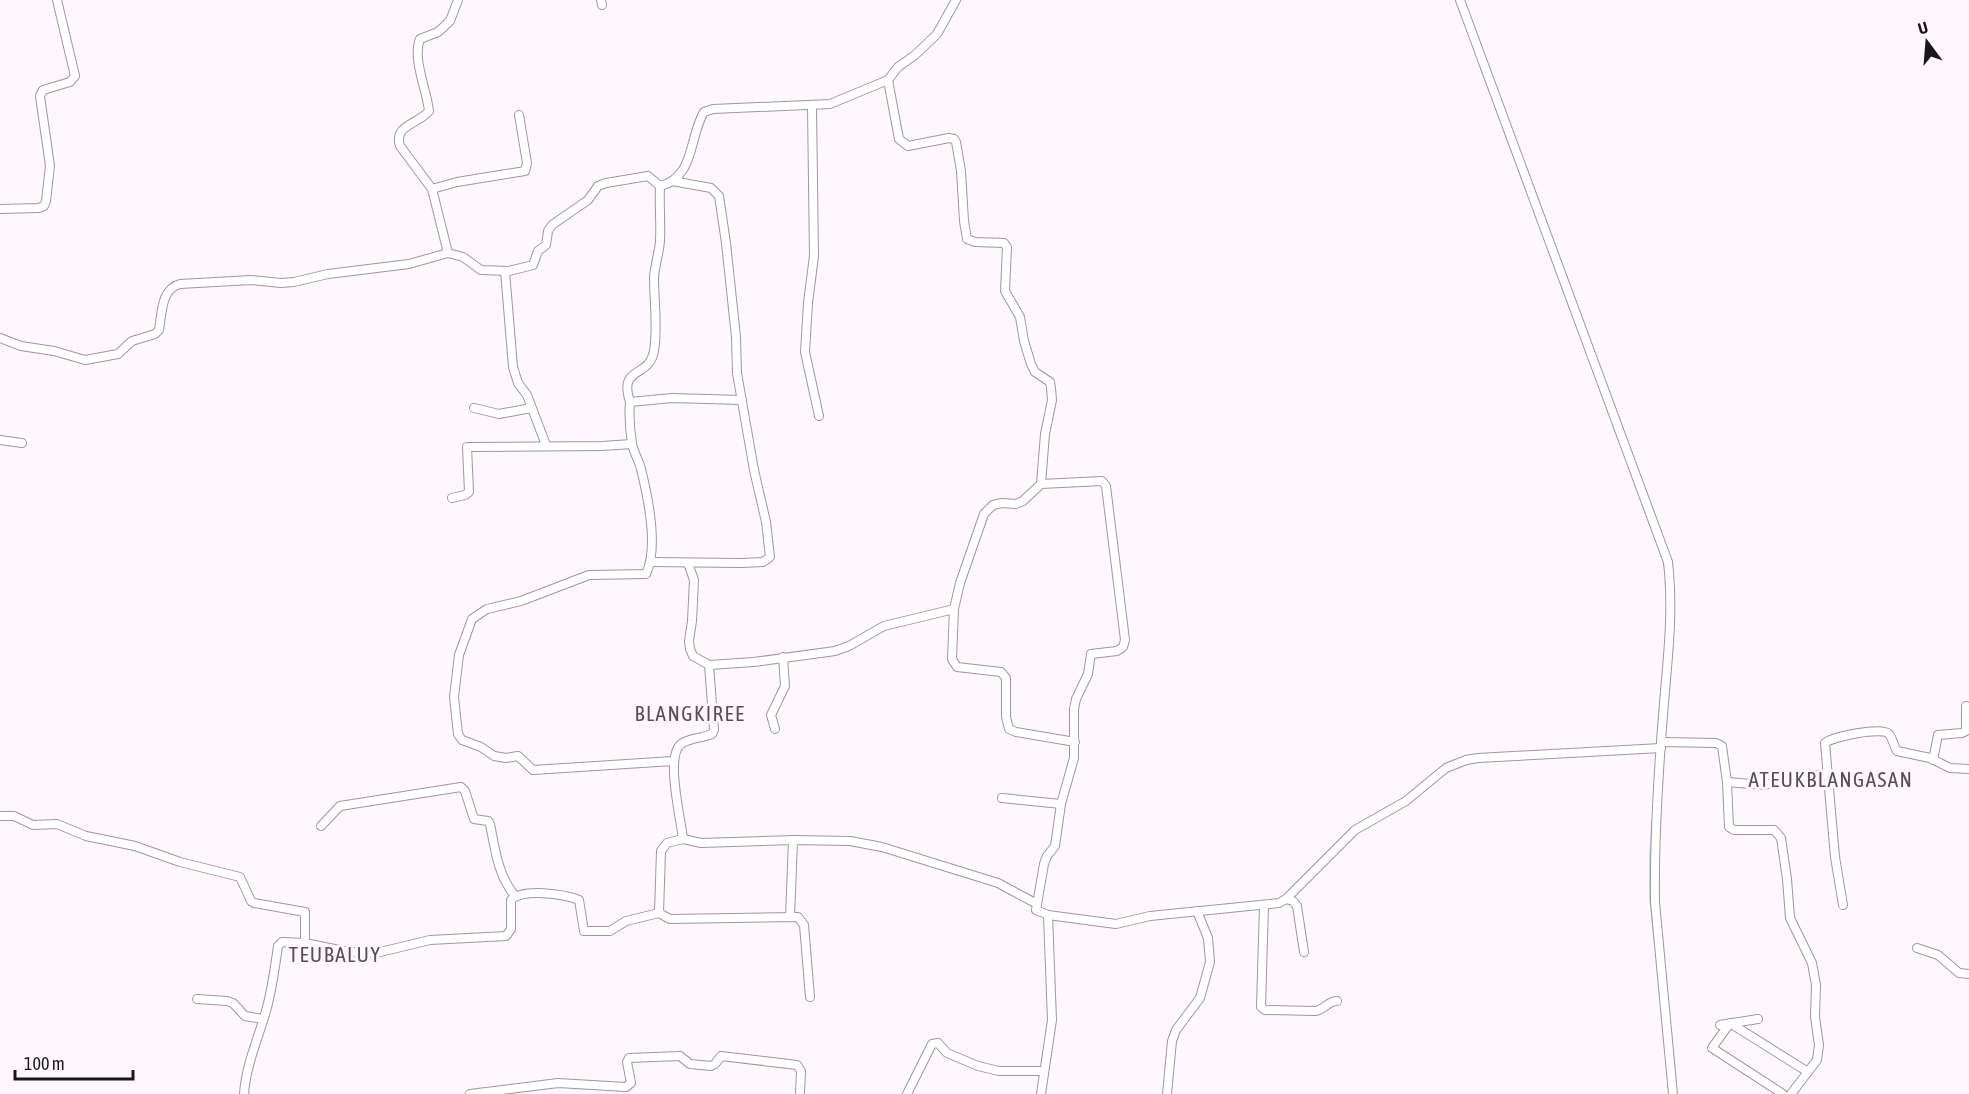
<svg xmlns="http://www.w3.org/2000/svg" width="1969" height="1094" font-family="'Asap Condensed',sans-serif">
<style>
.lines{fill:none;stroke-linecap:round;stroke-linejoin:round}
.stream{stroke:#c1d7fa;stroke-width:2}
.minor-casing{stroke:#9f96a0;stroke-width:10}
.minor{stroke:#fff;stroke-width:8}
.labels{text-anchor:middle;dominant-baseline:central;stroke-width:6;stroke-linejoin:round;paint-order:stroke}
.quarter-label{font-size:21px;letter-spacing:1.5px;fill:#574f58;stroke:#fef8fe}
</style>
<rect width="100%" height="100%" fill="#fef8fe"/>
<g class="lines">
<!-- stream -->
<g class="stream">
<polyline points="1661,553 1665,568"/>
<polyline points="1652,822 1650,859 1650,897 1655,945"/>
<polyline points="1668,1085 1669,1094"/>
</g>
<!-- minor casing -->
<g class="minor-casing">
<g id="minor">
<polyline points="601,0 602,5"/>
<path d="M1460,0L1668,562C1673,606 1669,647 1665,691C1659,761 1654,831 1655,902L1673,1094"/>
<polyline points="888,80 899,139 908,146 949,138 954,139 956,142 961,171 964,221 967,239 975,242 1004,243 1007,247 1005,291 1020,317 1024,341 1031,364 1035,372 1050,382 1051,388 1052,400 1045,434 1041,484 1102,481 1106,486 1125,640 1123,647 1117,651 1091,654 1088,674 1076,699 1074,709 1074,758 1061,804 1055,846 1047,856 1044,864 1036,910 1048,915 1116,924 1150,916 1279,903 1286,899 1355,830 1406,801 1446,768 1466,760 1478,758 1661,748"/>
<polyline points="812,107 814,256 808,303 805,352 819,416"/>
<path d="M660,186C695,178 689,136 704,112L713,109L830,104L888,80L898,67L915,55L937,34L956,0"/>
<polyline points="432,189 457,182 525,171 527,163 519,115"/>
<polyline points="0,209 39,208 44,206 46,201 50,166 40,96 43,90 70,82 75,76 57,0"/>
<path d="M448,253L432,189L400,146C393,125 419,124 429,111C427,90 412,59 420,39L438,32L450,21L458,0"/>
<polyline points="505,271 513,367 518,383 527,395 546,445"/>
<path d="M0,338L21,346L54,351L85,360L118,354L132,341L155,334L159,330C162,313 161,289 180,284L251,280L281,283L294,282L328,274L409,264L448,253L463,257L481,270L509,271L533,265L538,251L546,245L548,231L552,225L588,200L598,186L606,183L648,176L660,186C659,204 661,223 660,241C659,253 655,265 654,277C654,301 658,327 654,351C649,379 618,365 630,402"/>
<polyline points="474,408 499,414 531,408"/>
<polyline points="0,440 22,443"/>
<polyline points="1041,484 1023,501 1016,504 1002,503 993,505 984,514 960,583 954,609 952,659 957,667 1001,672 1006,678 1006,717 1009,729 1016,732 1075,742"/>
<polyline points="452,498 465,495 469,492 467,447 602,446 632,444"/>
<polyline points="650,562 742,563 763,562 770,557 766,522 754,470 737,373 736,337 726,243 719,196 711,188 672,181"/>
<polyline points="688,563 694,580 692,621 689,641 690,649 693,656 709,665 754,662 835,651 849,646 884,626 954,609"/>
<polyline points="775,729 771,715 785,686 783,657"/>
<polyline points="1662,742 1716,743 1722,746 1727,782 1729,827 1734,830 1774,830 1781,838 1787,879 1790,918 1812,963 1816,985 1815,1017 1819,1045 1817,1060 1791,1094"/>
<polyline points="1933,760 1938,735 1962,733 1966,731 1966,706"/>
<path d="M673,761L533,770L518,756L506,758L494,756L481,747L462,740L458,734L454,697L459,655L472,619L487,609L521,601L589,575L646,574C659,547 648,497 641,469C639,460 633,452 632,443C630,431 629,414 630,402L672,398L742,400"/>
<polyline points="1727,782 1763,785 1828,773"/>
<polyline points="1002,798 1061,804"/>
<path d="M0,816H14L33,825L57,824L86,836L135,846L180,862L240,877L251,901L254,903L305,912V943L349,952L376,953L430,940L506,936L511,929V900C523,888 564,894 579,900L584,931H610L626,921L659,913L661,851L667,843L683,839L701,843L793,840L850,841L882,847L998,883L1037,904"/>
<path d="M321,826L340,806L461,787L465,791L474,819L488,821L490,824C495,849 498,876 515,896"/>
<path d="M683,839C681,819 665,756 681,744C689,738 703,738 712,734L714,730L709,665"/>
<polyline points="1286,899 1293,901 1297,906 1304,952"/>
<path d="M1264,905L1261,1007L1265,1010L1315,1011C1324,1010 1328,1001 1337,1001"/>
<path d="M1843,905L1835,857L1825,743C1832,737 1882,726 1889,734C1893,739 1894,747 1897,751L1930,758L1950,768L1969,769"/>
<polyline points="659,913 670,919 798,917 804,925 810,997"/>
<polyline points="790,917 793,840"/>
<polyline points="1917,948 1938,955 1959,973 1969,974"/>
<polyline points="197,999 227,1001 233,1003 245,1016 263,1019"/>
<polyline points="1720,1025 1758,1019"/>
<path d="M244,1094C246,1065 258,1039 266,1011C272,990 275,968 278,946L282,942L305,943"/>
<polyline points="470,1094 558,1083 626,1087 631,1083 627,1062 629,1058 680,1056 690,1064 711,1066 715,1064 721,1056 797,1065 801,1071 800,1094"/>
<polyline points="907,1094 932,1044 938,1043 947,1053 978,1066 999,1071 1044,1071"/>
<polyline points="1041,1094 1052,1020 1048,915"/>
<polyline points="1167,1094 1172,1041 1176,1030 1200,998 1210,962 1208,938 1197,911"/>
<polyline points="1783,1094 1712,1048 1730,1023 1808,1072"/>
</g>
</g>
<!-- minor -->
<use href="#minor" class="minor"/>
</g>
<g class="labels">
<!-- quarter labels -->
<g class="quarter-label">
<text x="690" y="713">BLANGKIREE</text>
<text x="1831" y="779">ATEUKBLANGASAN</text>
<text x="335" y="954">TEUBALUY</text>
</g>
</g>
<!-- north arrow -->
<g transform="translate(1927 42) rotate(344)" stroke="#fef8fe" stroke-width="4.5" paint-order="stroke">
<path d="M0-4.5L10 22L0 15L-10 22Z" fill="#1a171b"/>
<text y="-9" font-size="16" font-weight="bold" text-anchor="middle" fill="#1a171b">U</text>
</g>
<!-- scale -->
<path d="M15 1070v9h118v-9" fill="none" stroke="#1a171b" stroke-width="3"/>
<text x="24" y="1070" font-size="18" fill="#1a171b" stroke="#fef8fe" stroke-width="4.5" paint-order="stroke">100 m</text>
</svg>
